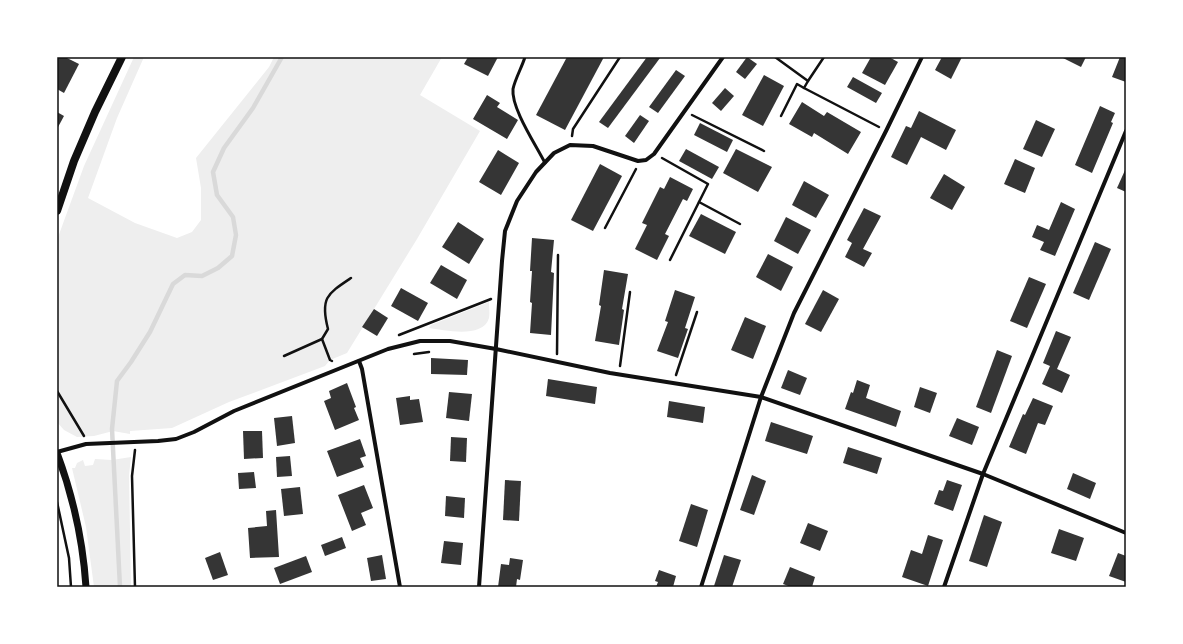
<svg xmlns="http://www.w3.org/2000/svg" width="1183" height="644" font-family="'Alegreya Sans',sans-serif">
<style>
.green{fill:#eee}
.lines{fill:none;stroke-linecap:round;stroke-linejoin:round}
.stream{stroke:#d9d9d9;stroke-width:4.5}
.building{fill:#353535}
.path{stroke:#111;stroke-width:2.5}
.service{stroke:#111;stroke-width:3}
.minor{stroke:#111;stroke-width:4}
.tertiary{stroke:#111;stroke-width:7}
.secondary{stroke:#111;stroke-width:8}
.neatline{fill:none;stroke:#111;stroke-width:1.5}
</style>
<rect width="100%" height="100%" fill="#fff"/>
<!-- green -->
<g class="green">
<polygon points="134,57 144,57 117,118 88,198 135,223 177,238 192,232 201,220 201,188 196,158 269,67 274,57 442,57 420,95 480,131 417,239 347,353 330,360 325,366 229,402 172,428 130,431 130,434 113,431 94,436 77,437 64,430 57,422 57,240 84,166"/>
<path d="M489,302C489,307 490,314 489,318C483,339 444,330 429,328L431,325Z"/>
<polygon points="131,457 129,475 131,587 94,587 86,527 72,468 75,468 77,463 83,460 85,466 93,465 95,459 112,460"/>
</g>
<g class="lines">
<!-- stream -->
<polyline class="stream" points="120,587 112,429 117,381 131,362 150,332 173,284 185,275 202,276 218,268 232,256 236,235 233,217 217,195 213,172 224,148 253,108 282,57"/>
</g>
<!-- building -->
<g class="building">
<polygon points="57,57 65,57 79,64 64,93 57,89"/>
<polygon points="468,57 498,57 488,76 464,64"/>
<polygon points="567,57 604,57 565,130 536,115"/>
<polygon points="647,57 660,58 608,128 599,122"/>
<polygon points="747,57 757,64 745,79 736,72"/>
<polygon points="871,57 889,57 898,62 885,85 862,73"/>
<polygon points="942,57 962,57 951,79 935,70"/>
<polygon points="1061,57 1086,57 1081,67"/>
<polygon points="1120,57 1126,57 1126,82 1112,77"/>
<polygon points="676,70 685,76 658,113 649,107"/>
<polygon points="764,75 784,86 763,126 742,115"/>
<polygon points="853,77 882,93 876,103 847,87"/>
<polygon points="725,88 734,96 721,111 712,103"/>
<polygon points="487,95 500,103 497,107 518,120 507,139 473,119"/>
<polygon points="802,102 824,116 827,112 861,132 848,154 814,133 812,137 789,124"/>
<polygon points="1100,106 1115,113 1111,122 1113,123 1092,173 1075,165"/>
<polygon points="919,111 956,130 946,150 921,137 907,165 891,157 906,126 911,128"/>
<polygon points="57,112 64,116 57,129"/>
<polygon points="640,115 649,121 634,143 625,136"/>
<polygon points="1036,120 1055,129 1042,157 1023,149"/>
<polygon points="700,123 733,140 727,152 694,135"/>
<polygon points="686,149 719,167 712,179 679,161"/>
<polygon points="736,149 772,167 758,192 723,173"/>
<polygon points="498,150 519,163 501,195 479,182"/>
<polygon points="1015,159 1035,168 1025,193 1004,184"/>
<polygon points="600,164 622,176 593,231 571,220"/>
<polygon points="1126,168 1126,192 1117,188"/>
<polygon points="944,174 965,187 952,210 930,198"/>
<polygon points="670,177 693,189 687,201 683,199 665,234 669,236 657,260 635,249 647,225 642,223 660,187 664,189"/>
<polygon points="804,181 829,195 816,218 792,205"/>
<polygon points="1061,202 1075,209 1055,256 1040,250 1044,242 1032,237 1037,225 1049,230"/>
<polygon points="864,208 881,216 863,249 872,253 864,267 845,257 852,243 847,240"/>
<polygon points="701,214 736,232 725,254 689,236"/>
<polygon points="786,217 811,230 798,254 774,241"/>
<polygon points="458,222 484,239 469,264 442,247"/>
<polygon points="532,238 554,240 551,272 554,273 551,335 530,333 532,303 530,302 532,271 530,271"/>
<polygon points="1095,242 1111,249 1089,300 1073,293"/>
<polygon points="768,254 793,267 781,291 756,277"/>
<polygon points="441,265 467,280 457,299 430,283"/>
<polygon points="604,270 628,274 622,309 624,310 619,345 595,341 601,306 599,305"/>
<polygon points="1029,277 1046,284 1027,328 1010,321"/>
<polygon points="401,288 428,303 418,321 391,306"/>
<polygon points="675,290 695,297 685,328 688,329 678,358 657,351 668,322 665,321"/>
<polygon points="823,290 839,299 821,332 805,324"/>
<polygon points="374,309 388,318 377,336 362,327"/>
<polygon points="745,317 766,326 753,359 731,350"/>
<polygon points="1056,331 1071,337 1057,369 1070,375 1062,393 1042,384 1050,366 1043,363"/>
<polygon points="997,350 1012,356 991,413 976,407"/>
<polygon points="431,358 468,360 467,375 431,374"/>
<polygon points="788,370 807,378 800,395 781,388"/>
<polygon points="548,379 597,387 595,404 546,396"/>
<polygon points="857,380 870,385 866,398 901,411 896,427 845,409 851,392 853,393"/>
<polygon points="347,383 356,407 354,408 359,420 335,430 324,401 331,398 329,391"/>
<polygon points="920,387 937,393 930,413 914,407"/>
<polygon points="449,392 472,394 469,421 446,418"/>
<polygon points="410,396 410,400 419,399 423,422 400,425 396,398"/>
<polygon points="1033,398 1053,406 1045,425 1038,423 1026,454 1009,447 1023,414 1025,415"/>
<polygon points="669,401 705,407 703,423 667,417"/>
<polygon points="292,416 295,443 277,446 274,418"/>
<polygon points="957,418 979,427 972,445 949,436"/>
<polygon points="771,422 813,436 807,454 765,441"/>
<polygon points="243,431 262,431 263,458 244,459"/>
<polygon points="451,437 467,438 466,462 450,461"/>
<polygon points="360,439 366,456 360,458 364,467 337,477 327,451"/>
<polygon points="848,447 882,458 877,474 843,463"/>
<polygon points="290,456 292,476 277,477 276,457"/>
<polygon points="254,472 256,488 239,489 238,473"/>
<polygon points="1073,473 1096,483 1090,499 1067,489"/>
<polygon points="752,475 766,481 754,515 740,510"/>
<polygon points="505,480 521,481 519,521 503,520"/>
<polygon points="947,480 962,485 953,511 934,504 939,490 943,491"/>
<polygon points="364,485 373,508 361,513 366,525 352,531 338,495"/>
<polygon points="300,487 303,514 284,516 281,489"/>
<polygon points="446,496 465,498 464,518 445,516"/>
<polygon points="691,504 708,510 697,547 679,541"/>
<polygon points="276,510 279,557 250,558 248,528 267,526 266,511"/>
<polygon points="984,515 1002,522 987,567 969,561"/>
<polygon points="808,523 828,531 820,551 800,543"/>
<polygon points="1059,529 1084,538 1076,561 1051,553"/>
<polygon points="928,535 943,540 928,586 902,577 911,550 922,554"/>
<polygon points="342,537 346,548 325,556 321,545"/>
<polygon points="444,541 463,543 461,565 441,563"/>
<polygon points="220,552 228,575 213,580 205,558"/>
<polygon points="1118,553 1126,556 1126,582 1109,576"/>
<polygon points="382,555 386,579 371,581 367,558"/>
<polygon points="724,555 741,560 732,587 714,586"/>
<polygon points="306,556 312,572 280,584 274,568"/>
<polygon points="510,558 523,560 520,580 517,579 516,587 498,587 501,564 509,565"/>
<polygon points="790,567 815,577 812,587 791,587 783,584"/>
<polygon points="659,570 676,576 673,587 656,587 658,582 655,581"/>
</g>
<g class="lines">
<!-- path -->
<g class="path">
<polyline points="775,57 808,81 804,88 879,127"/>
<polyline points="808,81 824,57"/>
<polyline points="692,115 764,151"/>
<polyline points="781,116 797,84 804,88"/>
<polyline points="572,136 573,129 620,57"/>
<polyline points="662,158 708,184 670,260"/>
<polyline points="699,202 740,224"/>
<polyline points="605,228 636,169"/>
<polyline points="399,335 491,299"/>
<polyline points="414,354 429,352"/>
<polyline points="557,354 558,255"/>
<polyline points="284,356 322,339"/>
<path d="M332,361L330,360L322,339L328,329C320,298 327,294 351,278"/>
<polyline points="620,366 630,292"/>
<polyline points="676,375 697,312"/>
<polyline points="57,391 84,436"/>
<polyline points="135,450 132,476 135,587"/>
<polyline points="57,502 69,558 71,587"/>
</g>
<!-- service -->
<path class="service" d="M525,57C522,67 515,79 513,89C511,108 536,145 545,163"/>
<!-- minor -->
<g class="minor">
<polyline points="359,361 362,369 400,587"/>
<polyline points="57,452 86,444 158,441 176,439 194,432 234,411 388,349 420,341 450,341 496,349 610,373 761,397 983,474 1126,533"/>
<polyline points="479,587 502,261 505,231 517,201 536,172 554,153 570,145 593,146 638,161 646,160 654,154 723,57"/>
<polyline points="701,587 761,397 794,313 886,131 922,57"/>
<polyline points="944,587 983,474 1126,131"/>
</g>
<!-- tertiary -->
<path class="tertiary" d="M57,453C73,496 83,541 86,587"/>
<!-- secondary -->
<polyline class="secondary" points="57,211 74,161 95,112 122,57"/>
</g>
<!-- border -->
<rect width="1183" height="644" fill="none" stroke="#ffffff" stroke-width="116"/>
<rect x="58" y="58" width="1067" height="528" class="neatline"/>
</svg>
